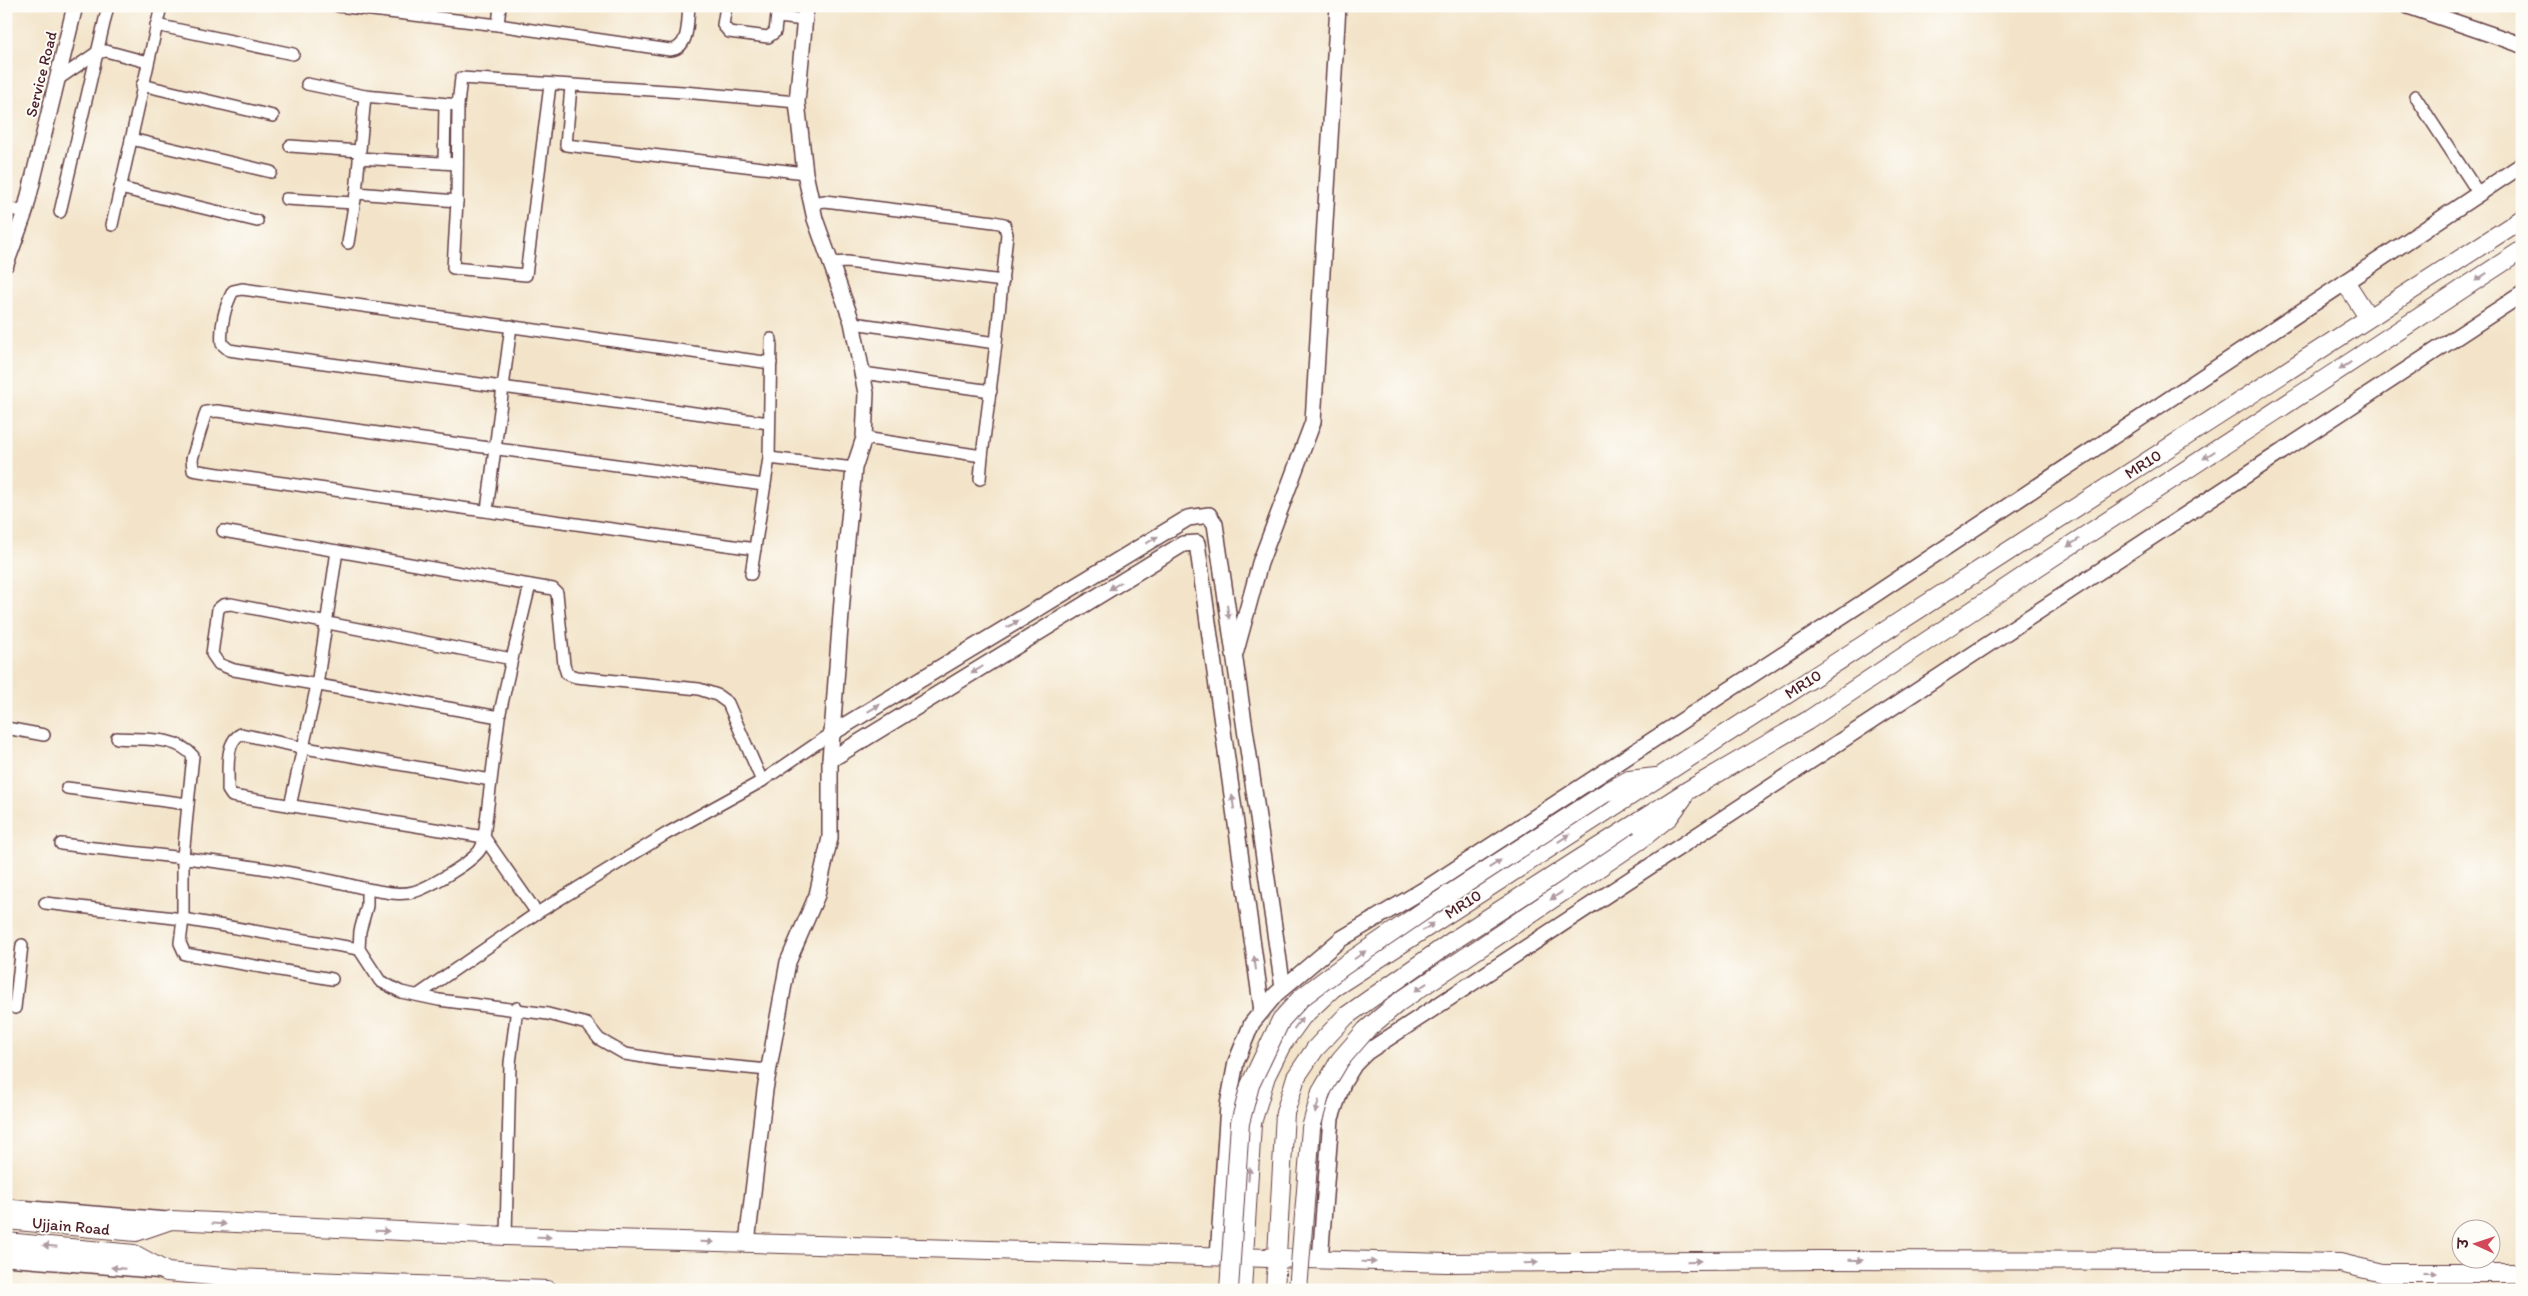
<svg xmlns="http://www.w3.org/2000/svg" width="2528" height="1296" font-family="Itim,'Playpen Sans Deva',sans-serif">
<style>
.lines{fill:none;stroke-linecap:round;stroke-linejoin:round}
.street-casing{stroke:#633d43;stroke-width:14}
.secondary-casing{stroke:#633d43;stroke-width:18}
.primary-casing{stroke:#633d43;stroke-width:20}
.street{stroke:#fff;stroke-width:11}
.secondary{stroke:#fff;stroke-width:15}
.primary{stroke:#fff;stroke-width:18}
.primary-bridge-casing{stroke:#633d43;stroke-width:20;stroke-linecap:butt}
.primary-bridge{stroke:#fff;stroke-width:18}
.oneway{fill:#ae9aa0}
.labels{text-anchor:middle;dominant-baseline:central;stroke-width:4;stroke-linejoin:round;paint-order:stroke}
.street-label{font-size:16px;fill:#4a1f2b;stroke:#fdfcf7}
</style>
<rect width="100%" height="100%" fill="#fdfcf7"/>
<filter id="ink" filterUnits="userSpaceOnUse"><feTurbulence type="fractalNoise" baseFrequency=".02" numOctaves="2"/><feDisplacementMap in="SourceGraphic" scale="10" xChannelSelector="R" yChannelSelector="G"/><feConvolveMatrix kernelMatrix="1 2 1 2 8 2 1 2 1" color-interpolation-filters="sRGB"/></filter>
<filter id="wash" filterUnits="userSpaceOnUse"><feTurbulence type="fractalNoise" baseFrequency=".0096" numOctaves="4" result="noise"/><feDisplacementMap in="SourceGraphic" scale="20" xChannelSelector="R" yChannelSelector="G"/><feGaussianBlur stdDeviation="1.12" result="paint"/><feColorMatrix in="noise" values="0 0 0 0 0 0 0 0 0 0 0 0 0 0 0 0 0 1.4 0 .05"/><feComposite in="paint" operator="in"/></filter>
<g filter="url(#wash)">
<rect width="100%" height="100%" fill="#f3e4c9"/>
</g>
<g filter="url(#ink)">
<g class="lines">
<!-- street casing -->
<g class="street-casing">
<g id="street">
<path d="M338,6L498,25L670,50C690,48 687,23 689,6"/>
<polyline points="726,6 723,25 729,32 768,37 775,32 778,6"/>
<polyline points="778,17 805,20"/>
<polyline points="156,25 293,54"/>
<polyline points="498,25 500,6"/>
<polyline points="57,80 96,53 106,51 147,62"/>
<polyline points="307,84 365,96"/>
<polyline points="142,85 273,116"/>
<polyline points="571,86 566,145 805,173"/>
<polyline points="2415,96 2479,194"/>
<polyline points="131,139 271,172"/>
<polyline points="290,146 359,151"/>
<polyline points="359,158 457,164"/>
<polyline points="444,163 445,104"/>
<polyline points="120,188 257,221"/>
<polyline points="356,193 457,201 458,105"/>
<polyline points="286,199 354,203"/>
<polyline points="457,201 453,268 526,275 550,85"/>
<polyline points="812,203 825,201 994,222 1004,224 1007,234 996,343 853,323"/>
<polyline points="6,208 25,212"/>
<polyline points="60,212 108,6"/>
<polyline points="112,225 161,6"/>
<polyline points="348,243 356,193 365,96 458,105 461,78 683,92 797,102"/>
<polyline points="831,263 847,262 1003,281"/>
<polyline points="862,371 870,374 991,391"/>
<path d="M769,423L242,352L229,350L222,344C220,327 225,306 233,291L242,289L771,363"/>
<polyline points="864,438 982,456 996,343"/>
<polyline points="769,458 854,468"/>
<polyline points="980,479 982,456"/>
<polyline points="487,510 511,326"/>
<polyline points="223,531 553,589 557,593 564,665 567,674 576,677 699,689 717,695 728,703 762,781"/>
<polyline points="755,549 205,472 193,470 192,459 206,412 217,411 764,485"/>
<polyline points="751,574 769,458 771,339"/>
<polyline points="512,659 530,585"/>
<polyline points="6,728 44,735"/>
<path d="M491,780L305,748L241,734C224,742 229,773 228,790L232,796L484,837L499,717L512,659L231,604L223,605L218,609L212,654L219,664L234,670L499,717"/>
<path d="M67,788L188,804L193,756C175,735 143,740 117,738"/>
<polyline points="188,804 183,857 183,919 359,949"/>
<polyline points="290,806 317,685 337,551"/>
<polyline points="484,837 537,913"/>
<path d="M61,844C164,857 266,863 367,889V906L360,931L359,949L380,981L401,992L439,1000L548,1014L587,1024L599,1039L625,1054L663,1060L768,1070"/>
<path d="M367,889C381,891 399,896 413,892C428,888 475,861 481,848C483,845 483,840 484,837"/>
<polyline points="45,903 183,919 180,943 185,954 332,979"/>
<polyline points="418,995 537,913 666,834 762,781 832,733"/>
<polyline points="15,1008 22,945"/>
<polyline points="506,1236 510,1063 517,1008"/>
</g>
</g>
<!-- secondary casing -->
<g class="secondary-casing">
<g id="secondary">
<polyline points="2408,6 2522,45"/>
<polyline points="6,264 25,212 75,6"/>
<polyline points="1236,651 1260,563 1313,422 1338,6"/>
<polyline points="832,733 1188,518 1209,515 1215,524 1283,988"/>
<polyline points="830,760 1183,544 1197,543 1262,1011"/>
<polyline points="6,1207 167,1220"/>
<polyline points="747,1243 765,1090 788,962 817,895 830,838 830,760 845,561 854,468 864,438 866,393 852,322 815,219 805,173 797,102 806,6"/>
<polyline points="1218,1257 1228,1105 1236,1062 1252,1023 1276,994 1341,939 1425,889 1862,603 2522,165"/>
<polyline points="6,1258 165,1271"/>
<polyline points="1320,1260 1331,1118 1343,1083 1354,1065 1367,1052 2522,294"/>
</g>
</g>
<!-- primary casing -->
<g class="primary-casing">
<g id="primary">
<polyline points="2346,283 2368,317"/>
<polyline points="1607,792 1629,780 1656,777"/>
<polyline points="1640,840 1669,817 1683,798"/>
<polyline points="6,1220 136,1232 171,1220 506,1236 1446,1263 1819,1260 2241,1261 2340,1263 2382,1273 2522,1273"/>
<polyline points="6,1242 134,1254 167,1272 235,1278 548,1290"/>
<polyline points="1242,1290 1252,1123 1266,1076 1281,1046 1302,1017 1333,988 2522,219"/>
<polyline points="1275,1290 1285,1113 1296,1077 1315,1049 1346,1016 1454,940 1575,862 1687,791 1807,721 2039,566 2522,250"/>
</g>
</g>
<!-- street -->
<use href="#street" class="street"/>
<!-- secondary -->
<use href="#secondary" class="secondary"/>
<!-- primary -->
<use href="#primary" class="primary"/>
<!-- primary-bridge casing -->
<g class="primary-bridge-casing">
<g id="primary-bridge">
<polyline points="1229,1290 1240,1123 1250,1085 1281,1020 1301,998 1342,967 1428,908 1607,792"/>
<polyline points="1298,1290 1311,1128 1321,1092 1340,1060 1366,1030 1399,1002 1640,840"/>
</g>
</g>
<!-- primary-bridge -->
<use href="#primary-bridge" class="primary-bridge"/>
</g>
<!-- one-way arrows -->
<defs><path id="oneway-solid" d="M-6-.8H1V-3.2L6.5 0L1 3.2V.8H-6Z" transform="scale(1.25)"/></defs>
<g class="oneway">
<use href="#oneway-solid" transform="translate(2481 277) rotate(147)"/>
<use href="#oneway-solid" transform="translate(2345 366) rotate(147)"/>
<use href="#oneway-solid" transform="translate(2209 455) rotate(147)"/>
<use href="#oneway-solid" transform="translate(1152 540) rotate(-31)"/>
<use href="#oneway-solid" transform="translate(2073 543) rotate(147)"/>
<use href="#oneway-solid" transform="translate(1115 586) rotate(148)"/>
<use href="#oneway-solid" transform="translate(1228 612) rotate(82)"/>
<use href="#oneway-solid" transform="translate(1013 624) rotate(-31)"/>
<use href="#oneway-solid" transform="translate(977 670) rotate(148)"/>
<use href="#oneway-solid" transform="translate(874 708) rotate(-31)"/>
<use href="#oneway-solid" transform="translate(1233 802) rotate(-98)"/>
<use href="#oneway-solid" transform="translate(1564 838) rotate(-33)"/>
<use href="#oneway-solid" transform="translate(1495 864) rotate(-33)"/>
<use href="#oneway-solid" transform="translate(1556 896) rotate(146)"/>
<use href="#oneway-solid" transform="translate(1428 927) rotate(-33)"/>
<use href="#oneway-solid" transform="translate(1360 955) rotate(-35)"/>
<use href="#oneway-solid" transform="translate(1255 963) rotate(-98)"/>
<use href="#oneway-solid" transform="translate(1421 987) rotate(146)"/>
<use href="#oneway-solid" transform="translate(1298 1023) rotate(-54)"/>
<use href="#oneway-solid" transform="translate(1317 1107) rotate(106)"/>
<use href="#oneway-solid" transform="translate(1249 1174) rotate(-86)"/>
<use href="#oneway-solid" transform="translate(219 1224) rotate(4)"/>
<use href="#oneway-solid" transform="translate(382 1231) rotate(2)"/>
<use href="#oneway-solid" transform="translate(544 1237) rotate(2)"/>
<use href="#oneway-solid" transform="translate(707 1242) rotate(1)"/>
<use href="#oneway-solid" transform="translate(50 1246) rotate(-175)"/>
<use href="#oneway-solid" transform="translate(1856 1260) rotate(1)"/>
<use href="#oneway-solid" transform="translate(1694 1261) rotate(-1)"/>
<use href="#oneway-solid" transform="translate(1369 1262) rotate(1)"/>
<use href="#oneway-solid" transform="translate(1531 1263) rotate(-1)"/>
<use href="#oneway-solid" transform="translate(118 1268) rotate(-175)"/>
<use href="#oneway-solid" transform="translate(2430 1273)"/>
</g>
</g>
<g class="labels">
<!-- street labels -->
<g class="street-label">
<text transform="translate(41 74) rotate(-76)">Service Road</text>
<text transform="translate(2143 464) rotate(-33)">MR10</text>
<text transform="translate(1803 684) rotate(-33)">MR10</text>
<text transform="translate(1463 904) rotate(-33)">MR10</text>
<text transform="translate(71 1226) rotate(5)">Ujjain Road</text>
</g>
</g>
<!-- margin -->
<rect width="2528" height="1296" fill="none" stroke="#fdfcf7" stroke-width="25"/>
<!-- north arrow -->
<g transform="translate(2476 1244) rotate(273)"><circle r="24" fill="#fdfcf7" stroke="#b5a4a5"/>
<path d="M0-4L9 19L0 12L-9 19Z" fill="#d1495b"/>
<text y="-8" font-size="14" font-weight="bold" text-anchor="middle" fill="#4a1f2b">उ</text>
</g>
</svg>
